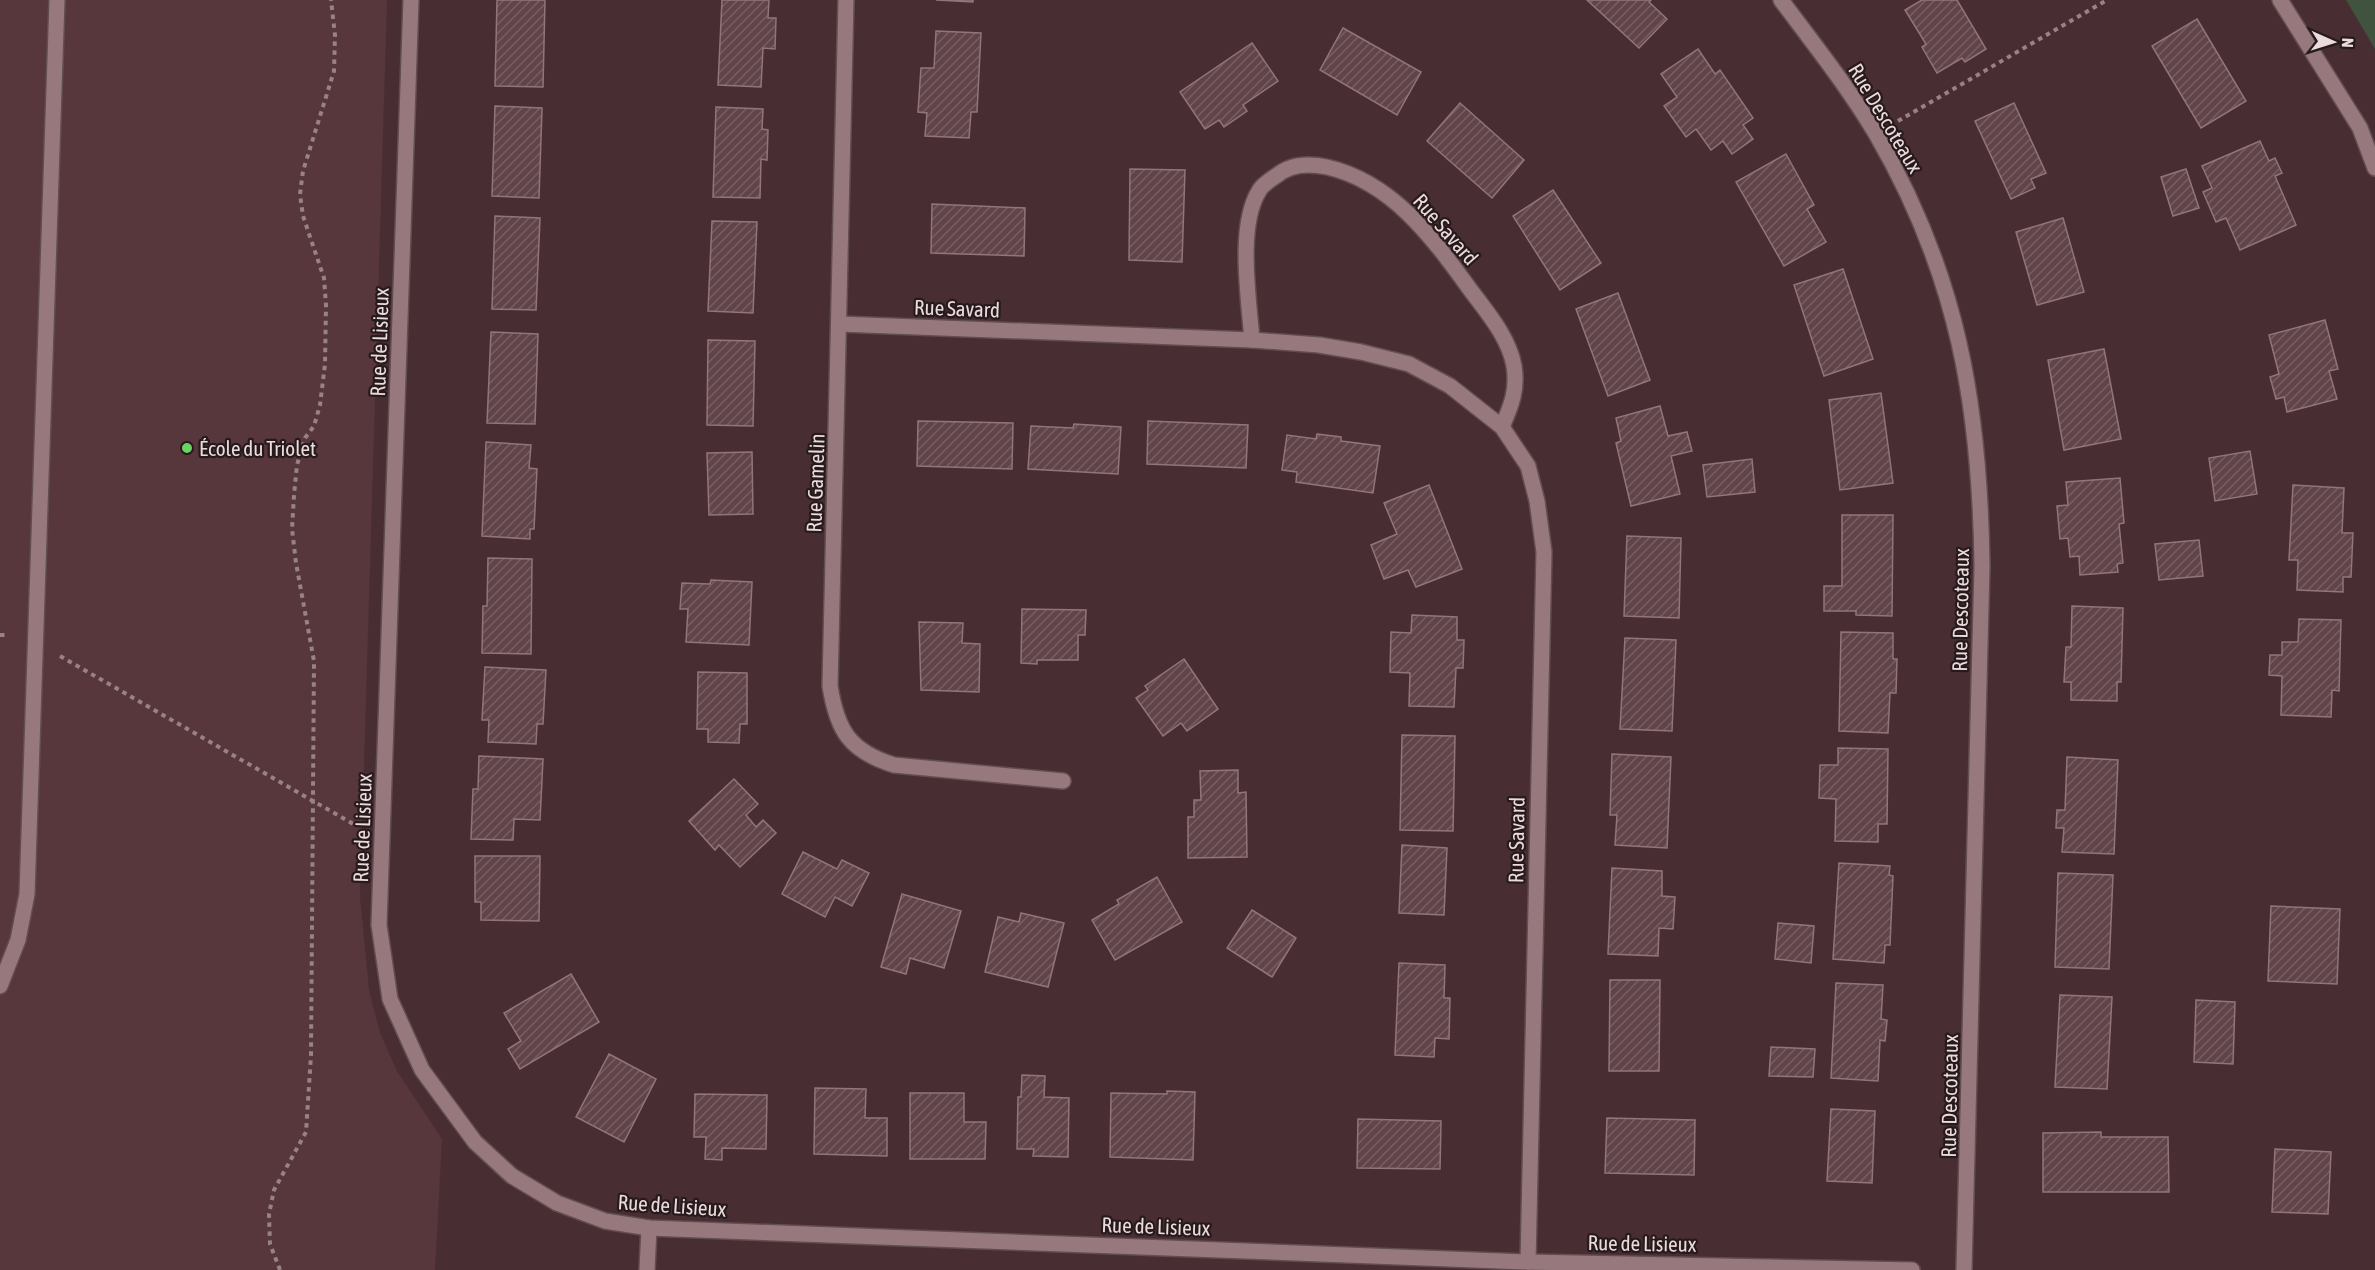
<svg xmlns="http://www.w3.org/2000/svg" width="2375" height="1270" font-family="'Asap Condensed',sans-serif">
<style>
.built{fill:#57363c}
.green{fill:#3f533e}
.building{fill:url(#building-hatch);stroke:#937579;stroke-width:1.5}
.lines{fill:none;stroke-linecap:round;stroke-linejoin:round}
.service-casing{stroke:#624d51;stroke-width:18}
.minor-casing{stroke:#624d51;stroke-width:18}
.tertiary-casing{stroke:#624d51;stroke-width:18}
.path{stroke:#978285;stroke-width:4;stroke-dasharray:4.5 4.5;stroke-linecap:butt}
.service{stroke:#97797d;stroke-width:15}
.minor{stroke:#97797d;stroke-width:15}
.tertiary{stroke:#97797d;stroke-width:15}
.poi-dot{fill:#69d464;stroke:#261a1c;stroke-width:2}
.labels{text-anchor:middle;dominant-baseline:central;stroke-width:4.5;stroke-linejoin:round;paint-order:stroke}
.street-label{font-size:21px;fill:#ecdbdd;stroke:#261a1c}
.poi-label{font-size:21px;fill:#ecdbdd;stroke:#261a1c;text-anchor:start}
</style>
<defs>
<pattern id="building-hatch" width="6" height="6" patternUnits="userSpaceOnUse" patternTransform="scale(1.5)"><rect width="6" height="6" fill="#604449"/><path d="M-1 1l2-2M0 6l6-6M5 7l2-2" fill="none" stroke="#775e63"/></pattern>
</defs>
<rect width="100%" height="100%" fill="#482e32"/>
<!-- built -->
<polygon class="built" points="0,0 387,0 360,897 369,990 380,1033 397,1071 442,1139 435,1270 0,1270"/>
<!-- green -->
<polygon class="green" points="2346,0 2375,0 2375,49"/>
<!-- building -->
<g class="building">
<polygon points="497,0 545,0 543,87 495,86"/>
<polygon points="722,0 769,0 768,18 776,18 775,49 763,48 761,87 718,85"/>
<polygon points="936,0 973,0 973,2"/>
<polygon points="1587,0 1651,0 1649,2 1667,19 1639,48"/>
<polygon points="1922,0 1957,0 1986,49 1965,62 1962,58 1937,73 1922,47 1926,44 1905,10"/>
<polygon points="2197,19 2246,101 2201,128 2152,46"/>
<polygon points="1343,28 1421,72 1397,115 1320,70"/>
<polygon points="936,31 981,33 977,112 971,112 969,138 925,136 927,113 918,112 921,68 934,68"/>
<polygon points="1252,43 1278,81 1243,105 1247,111 1224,127 1219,120 1205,129 1180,92"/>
<polygon points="1698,49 1715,74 1720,70 1753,118 1743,125 1753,139 1732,154 1723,141 1711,150 1696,129 1686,137 1664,106 1677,97 1661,74"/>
<polygon points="1460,103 1524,160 1492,198 1427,141"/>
<polygon points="2014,103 2046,173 2031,179 2035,188 2011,199 1975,121"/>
<polygon points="495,106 542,108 539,198 492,196"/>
<polygon points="716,107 763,109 762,129 768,130 767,160 761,159 760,198 713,197"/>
<polygon points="2260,141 2269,161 2275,158 2282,173 2275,176 2296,225 2240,250 2226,218 2216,222 2203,192 2212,188 2202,166"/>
<polygon points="1786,154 1814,205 1807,209 1826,242 1784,266 1736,182"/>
<polygon points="1130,169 1185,170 1182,262 1129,260"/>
<polygon points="2186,169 2199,208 2173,216 2161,177"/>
<polygon points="1553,190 1601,263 1560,290 1513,216"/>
<polygon points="932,204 1025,208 1024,256 931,253"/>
<polygon points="495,216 540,218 536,310 492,309"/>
<polygon points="2063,218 2084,292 2037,305 2016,232"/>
<polygon points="712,221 757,222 753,313 708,311"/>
<polygon points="1843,269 1873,359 1824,376 1794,285"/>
<polygon points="1618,293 1650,380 1608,396 1576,309"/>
<polygon points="2325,320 2338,369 2329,371 2337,399 2287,412 2284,397 2276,399 2270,377 2279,374 2269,335"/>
<polygon points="491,332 538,334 535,424 487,423"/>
<polygon points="708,340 755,341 753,426 707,425"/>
<polygon points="2104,349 2121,439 2064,450 2048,360"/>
<polygon points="1881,393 1893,483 1840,490 1829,400"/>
<polygon points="1660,406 1668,436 1687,432 1692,451 1671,456 1680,494 1631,506 1616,443 1621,441 1616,418"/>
<polygon points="918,421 1013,423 1012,469 917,466"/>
<polygon points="1148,421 1248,425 1246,468 1147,464"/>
<polygon points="1074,424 1121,427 1118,474 1028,469 1031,426 1073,428"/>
<polygon points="1317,434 1341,437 1341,441 1380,446 1373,493 1296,482 1297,472 1282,470 1287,435 1316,439"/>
<polygon points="486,442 531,445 529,468 537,469 534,529 530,529 530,539 482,536"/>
<polygon points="2250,451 2257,494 2215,501 2209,458"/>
<polygon points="752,452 753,514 709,515 707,453"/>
<polygon points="1752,459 1755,492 1707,497 1703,465"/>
<polygon points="2120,478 2124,523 2119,524 2123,563 2117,564 2118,572 2080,575 2079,556 2070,557 2068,538 2060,539 2057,506 2068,505 2066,482"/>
<polygon points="1429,485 1462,569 1416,587 1408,570 1384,579 1371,545 1397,534 1384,503"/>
<polygon points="2293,485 2344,488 2342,533 2353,533 2351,577 2343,577 2343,592 2297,590 2298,560 2289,560"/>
<polygon points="1842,515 1893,515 1892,616 1856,615 1856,611 1824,611 1824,586 1842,586"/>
<polygon points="1627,536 1681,538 1679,618 1624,616"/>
<polygon points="2199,540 2203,576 2159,580 2155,544"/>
<polygon points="488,558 532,559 531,654 482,653 483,606 487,606"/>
<polygon points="711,580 752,582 749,645 686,642 688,609 680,609 682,583 710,584"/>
<polygon points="2072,606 2123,608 2121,682 2117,682 2117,701 2071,700 2071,682 2064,682 2066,647 2071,647"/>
<polygon points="1022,609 1086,610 1085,635 1078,635 1078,660 1037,660 1037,664 1021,663"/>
<polygon points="1412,615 1457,617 1457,640 1464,640 1463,668 1456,668 1454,707 1409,706 1410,673 1390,672 1391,632 1411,633"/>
<polygon points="2299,619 2341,620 2339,691 2332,690 2331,717 2281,715 2282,676 2269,675 2270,655 2282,655 2282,642 2298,642"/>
<polygon points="919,622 963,623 962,643 980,644 979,692 921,690"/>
<polygon points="1841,632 1893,633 1893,659 1897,659 1896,693 1890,693 1888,733 1839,731"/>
<polygon points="1625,638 1676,640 1672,731 1620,729"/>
<polygon points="1184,659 1218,709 1187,731 1181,723 1163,736 1136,698 1148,690 1145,686"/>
<polygon points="485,667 546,670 543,724 537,724 536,744 488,742 489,720 482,720"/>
<polygon points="698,672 747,673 747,724 740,724 739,743 708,742 708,729 697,729"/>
<polygon points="1402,735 1455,736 1453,831 1400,830"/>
<polygon points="1838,748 1888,749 1887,824 1878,824 1878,842 1835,841 1836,799 1819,798 1820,765 1838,765"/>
<polygon points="1612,754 1671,757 1667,848 1615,845 1617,815 1610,815"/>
<polygon points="479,756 543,759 540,820 514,819 513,840 471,839 473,789 478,789"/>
<polygon points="2067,757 2118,760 2114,854 2062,852 2064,828 2056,828 2057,810 2065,810"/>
<polygon points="1238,770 1238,793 1246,792 1247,857 1188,858 1188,817 1194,817 1194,800 1201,800 1200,771"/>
<polygon points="734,779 758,804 746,815 756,827 763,820 776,833 740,867 719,845 715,850 689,821"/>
<polygon points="1402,845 1447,848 1444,915 1399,913"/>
<polygon points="803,852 837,869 842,860 869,873 852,906 835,897 825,917 782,894"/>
<polygon points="475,856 540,856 539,921 481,920 481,902 475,902"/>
<polygon points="1839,863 1890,866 1889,875 1893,876 1890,945 1885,945 1884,963 1833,959"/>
<polygon points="1612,868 1662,871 1662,896 1675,897 1673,929 1659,928 1658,956 1608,954"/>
<polygon points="2058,873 2113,875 2109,969 2055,967"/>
<polygon points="1157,877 1182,922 1115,960 1092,920 1119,904 1117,900"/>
<polygon points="902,894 961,911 944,968 910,958 906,974 881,967"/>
<polygon points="2271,906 2340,909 2337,984 2268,981"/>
<polygon points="1252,910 1296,938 1272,977 1227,948"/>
<polygon points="1021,913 1064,923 1048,987 985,972 998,917 1019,922"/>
<polygon points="1778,923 1814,926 1811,963 1775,959"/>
<polygon points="1399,963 1445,965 1444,998 1450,998 1449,1039 1435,1038 1434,1057 1395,1055"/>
<polygon points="571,974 599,1022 520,1069 508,1049 521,1041 504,1013"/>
<polygon points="1610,980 1660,980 1659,1071 1609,1071"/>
<polygon points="1836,983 1883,985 1881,1019 1887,1020 1885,1041 1880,1040 1878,1081 1831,1078"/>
<polygon points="2060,995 2112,997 2107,1089 2055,1087"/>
<polygon points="2196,1000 2235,1002 2233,1064 2194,1062"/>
<polygon points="1771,1047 1815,1049 1813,1077 1769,1076"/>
<polygon points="609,1054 656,1079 624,1142 576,1117"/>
<polygon points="1022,1075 1045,1076 1044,1097 1069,1098 1068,1157 1033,1156 1034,1149 1017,1149 1018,1097 1021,1097"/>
<polygon points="815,1088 866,1089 865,1118 887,1118 887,1156 814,1154"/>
<polygon points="1167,1091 1195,1092 1193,1160 1110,1157 1111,1093 1167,1094"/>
<polygon points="910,1093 964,1093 964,1122 986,1122 985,1159 910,1159"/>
<polygon points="695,1094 767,1095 766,1149 722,1148 722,1160 705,1159 706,1137 694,1137"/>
<polygon points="1831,1109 1875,1111 1872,1183 1827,1181"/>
<polygon points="1607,1118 1695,1120 1694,1175 1605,1173"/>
<polygon points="1358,1119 1441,1121 1440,1169 1357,1168"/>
<polygon points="2101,1132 2101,1137 2168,1137 2169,1192 2043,1192 2043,1133"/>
<polygon points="2275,1149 2331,1152 2328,1214 2272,1212"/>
</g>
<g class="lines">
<!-- service casing -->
<g class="service-casing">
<polyline id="service" points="0,986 18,940 27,894 57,0"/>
</g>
<!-- minor casing -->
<g class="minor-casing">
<g id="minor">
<polyline points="411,0 379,925 390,999 422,1070 475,1142 512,1176 557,1203 605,1221 649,1228 1528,1262 1912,1270"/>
<path d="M846,0L830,686C837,730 849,751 894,765L1063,781"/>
<path d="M1781,0C1814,44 1848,87 1876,134C1958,275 1980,406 1982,566L1964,1270"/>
<polyline points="840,324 1252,340 1319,345 1361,352 1409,364 1450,386 1502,427 1528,466 1537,501 1544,552 1528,1262"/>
<path d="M1252,340C1249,300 1237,226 1259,191C1262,185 1270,180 1276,176C1290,164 1308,163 1327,167C1392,182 1432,237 1469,288C1486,311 1509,337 1514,366C1518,390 1511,406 1502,427"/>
<polyline points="647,1270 649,1228"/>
</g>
</g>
<!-- tertiary casing -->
<g class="tertiary-casing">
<polyline id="tertiary" points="2280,0 2360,128 2375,168"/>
</g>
<!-- path -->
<g class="path">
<polyline points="1898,121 2107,0"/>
<polyline points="0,635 9,635"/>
<polyline points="60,656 355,825"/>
<polyline points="280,1270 270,1244 269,1214 274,1190 306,1132 311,1055 314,661 296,563 292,529 294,495 297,465 305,438 314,426 320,405 325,364 326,305 324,278 303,216 300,194 303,171 334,71 335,35 331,0"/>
</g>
<!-- service -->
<use href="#service" class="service"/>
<!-- minor -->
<use href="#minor" class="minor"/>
<!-- tertiary -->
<use href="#tertiary" class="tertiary"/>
</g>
<!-- markers -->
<circle class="poi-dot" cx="187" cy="448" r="6"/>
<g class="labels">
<!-- street labels -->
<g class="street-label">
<text transform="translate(1886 118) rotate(59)">Rue Descoteaux</text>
<text transform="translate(1446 229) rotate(49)">Rue Savard</text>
<text transform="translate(957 308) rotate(2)">Rue Savard</text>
<text transform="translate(379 342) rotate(-88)">Rue de Lisieux</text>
<text transform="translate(815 483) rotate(-88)">Rue Gamelin</text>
<text transform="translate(1960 610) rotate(-89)">Rue Descoteaux</text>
<text transform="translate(362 828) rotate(-88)">Rue de Lisieux</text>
<text transform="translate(1516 840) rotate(-89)">Rue Savard</text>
<text transform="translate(1949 1096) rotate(-89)">Rue Descoteaux</text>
<text transform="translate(672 1205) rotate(4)">Rue de Lisieux</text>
<text transform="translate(1156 1226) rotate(2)">Rue de Lisieux</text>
<text transform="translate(1642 1243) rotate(1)">Rue de Lisieux</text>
</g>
<!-- poi labels -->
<g class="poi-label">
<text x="199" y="448">École du Triolet</text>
</g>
</g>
<!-- north arrow -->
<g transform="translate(2333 42) rotate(93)" stroke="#261a1c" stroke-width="4.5" paint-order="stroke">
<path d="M0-4.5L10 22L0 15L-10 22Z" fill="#ecdbdd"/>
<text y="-9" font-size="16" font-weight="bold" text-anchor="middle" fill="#ecdbdd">N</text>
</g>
</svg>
